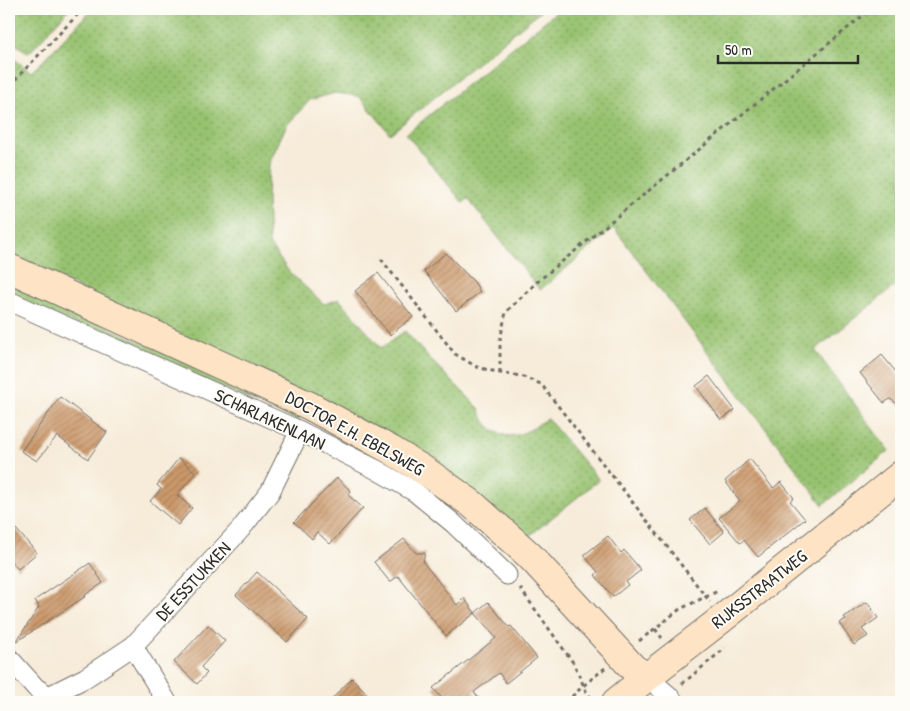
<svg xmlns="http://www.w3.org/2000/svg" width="910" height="711" font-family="'Patrick Hand',sans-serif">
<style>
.grass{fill:url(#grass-dots);stroke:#61764d}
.building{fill:url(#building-hatch)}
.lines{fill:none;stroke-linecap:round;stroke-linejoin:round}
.street-casing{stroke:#726f68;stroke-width:21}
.secondary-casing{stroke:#726f68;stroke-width:30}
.path{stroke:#726f68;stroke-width:3;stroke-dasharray:4 4;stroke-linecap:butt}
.street{stroke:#fff;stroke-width:19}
.secondary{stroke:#fee4c5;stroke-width:28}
.labels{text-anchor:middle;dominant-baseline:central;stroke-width:4;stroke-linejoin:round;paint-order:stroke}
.street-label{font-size:18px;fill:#2b2b2b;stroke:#fdfcf7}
</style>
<defs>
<pattern id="grass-dots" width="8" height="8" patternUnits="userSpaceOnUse" patternTransform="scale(1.25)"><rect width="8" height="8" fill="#97c26f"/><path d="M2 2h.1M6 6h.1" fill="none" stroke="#7b9e5b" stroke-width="1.8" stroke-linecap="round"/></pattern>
<pattern id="building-hatch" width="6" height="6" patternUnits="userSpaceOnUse" patternTransform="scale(1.25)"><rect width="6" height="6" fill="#cc996b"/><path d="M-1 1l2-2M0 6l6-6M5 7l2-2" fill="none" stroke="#a67d58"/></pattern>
</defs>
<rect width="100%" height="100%" fill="#fdfcf7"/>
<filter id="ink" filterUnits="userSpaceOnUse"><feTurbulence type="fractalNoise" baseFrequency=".02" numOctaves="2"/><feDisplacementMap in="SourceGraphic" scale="10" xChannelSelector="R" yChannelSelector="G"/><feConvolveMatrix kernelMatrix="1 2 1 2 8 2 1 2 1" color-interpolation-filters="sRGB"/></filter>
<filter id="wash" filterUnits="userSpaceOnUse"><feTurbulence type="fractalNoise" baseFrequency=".0096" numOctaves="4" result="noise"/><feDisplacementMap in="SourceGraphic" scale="20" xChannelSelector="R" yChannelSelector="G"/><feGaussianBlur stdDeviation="1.12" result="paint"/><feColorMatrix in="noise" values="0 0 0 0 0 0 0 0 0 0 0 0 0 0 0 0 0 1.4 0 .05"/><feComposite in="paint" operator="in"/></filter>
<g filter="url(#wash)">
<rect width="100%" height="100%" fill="#f7ecda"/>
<!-- grass -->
<g class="grass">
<polygon points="10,9 69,9 29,53 9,40"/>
<path d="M92,9H543L390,134L359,96L335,93L310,100L286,126L269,164L267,199L269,244L290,273L324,304L339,299L381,348L405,331L427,356L479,408C484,426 500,441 520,434C530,431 539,424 547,418L599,480L528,537L42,268L9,253V55L31,72L42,62Z"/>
<polygon points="560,9 901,9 901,281 815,350 889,451 823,505 614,228 540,290 468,199 463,203 406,134"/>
<polygon points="9,282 301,415 298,421 9,295"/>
</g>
<g id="blocks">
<!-- building -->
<g class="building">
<polygon points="446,253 475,283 480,292 456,311 424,271"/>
<polygon points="378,273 413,317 390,335 355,291"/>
<polygon points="882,355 901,378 901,406 890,399 884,403 860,373"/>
<polygon points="709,376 735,410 721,420 696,386"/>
<polygon points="60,397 107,432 88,459 57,436 37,461 21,451"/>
<polygon points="179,458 196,473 177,495 192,508 178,525 150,501 161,489 157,485"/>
<polygon points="750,459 773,488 781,482 794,498 790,501 805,519 758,557 744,540 740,543 719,518 740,501 725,481"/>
<polygon points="337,478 351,491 348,495 363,508 330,544 317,532 312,539 294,522"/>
<polygon points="705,508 724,532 710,544 690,520"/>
<polygon points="9,521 37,553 18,569 9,559"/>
<polygon points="608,536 621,553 624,550 641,570 626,582 628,585 613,597 595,575 598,572 584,555"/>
<polygon points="404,539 416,553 425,553 423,562 457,605 464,598 475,613 446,636 398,576 390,582 374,562"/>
<polygon points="90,563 103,583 85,595 86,596 16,642 39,607 35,600"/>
<polygon points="257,572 308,619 287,642 236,595"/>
<polygon points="488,602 509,627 511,626 537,658 506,683 499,673 474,692 482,702 445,702 433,688 496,638 475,613"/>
<polygon points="867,602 878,618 862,629 868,636 854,645 839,623 846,619 844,617"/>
<polygon points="208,625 225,641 201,667 207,673 197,684 174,662"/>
<polygon points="352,678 367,693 357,702 329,702"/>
</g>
</g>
</g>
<g filter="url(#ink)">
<use href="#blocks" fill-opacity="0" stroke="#726f68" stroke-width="1"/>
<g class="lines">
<!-- street casing -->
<g class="street-casing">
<g id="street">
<polyline points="9,301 300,431 377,470 415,492 453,523 507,575"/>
<polyline points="133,646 167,702"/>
<polyline points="9,658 36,688 49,696"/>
<polyline points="647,677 668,695 674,702"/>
<polyline points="40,702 49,696 85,678 133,646 240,530 270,492 300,431"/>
</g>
</g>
<!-- secondary casing -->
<g class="secondary-casing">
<g id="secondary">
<polyline points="9,268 310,406 391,450 427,472 472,504 529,555 633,668 647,677"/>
<polyline points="616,702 647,677 723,618 901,475"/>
</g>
</g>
<!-- path -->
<g class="path">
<polyline points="9,86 83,9"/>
<polyline points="381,259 455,354 477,367 500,373 521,376 541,384 710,602"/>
<polyline points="500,373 500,340 506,312 537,282 871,9"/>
<polyline points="520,588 574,664 586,691 594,702"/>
<polyline points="655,629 662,638"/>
<polyline points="639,641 680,609 718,591"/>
<polyline points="682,684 725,648"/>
<polyline points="566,702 583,686 605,668"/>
</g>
<!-- street -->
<use href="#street" class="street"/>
<!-- secondary -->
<use href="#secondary" class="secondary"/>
</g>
</g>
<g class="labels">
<!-- street labels -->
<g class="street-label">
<text transform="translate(270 419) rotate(25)">SCHARLAKENLAAN</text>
<text transform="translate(355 433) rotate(29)">DOCTOR E.H. EBELSWEG</text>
<text transform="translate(193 581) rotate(-47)">DE ESSTUKKEN</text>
<text transform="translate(759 589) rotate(-38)">RIJKSSTRAATWEG</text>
</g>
</g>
<!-- margin -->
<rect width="910" height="711" fill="none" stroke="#fdfcf7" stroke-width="30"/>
<!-- scale -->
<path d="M718 55v8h140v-8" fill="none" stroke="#2b2b2b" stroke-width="2.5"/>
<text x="725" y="55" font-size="15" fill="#2b2b2b" stroke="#fdfcf7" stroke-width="4" paint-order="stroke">50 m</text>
</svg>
